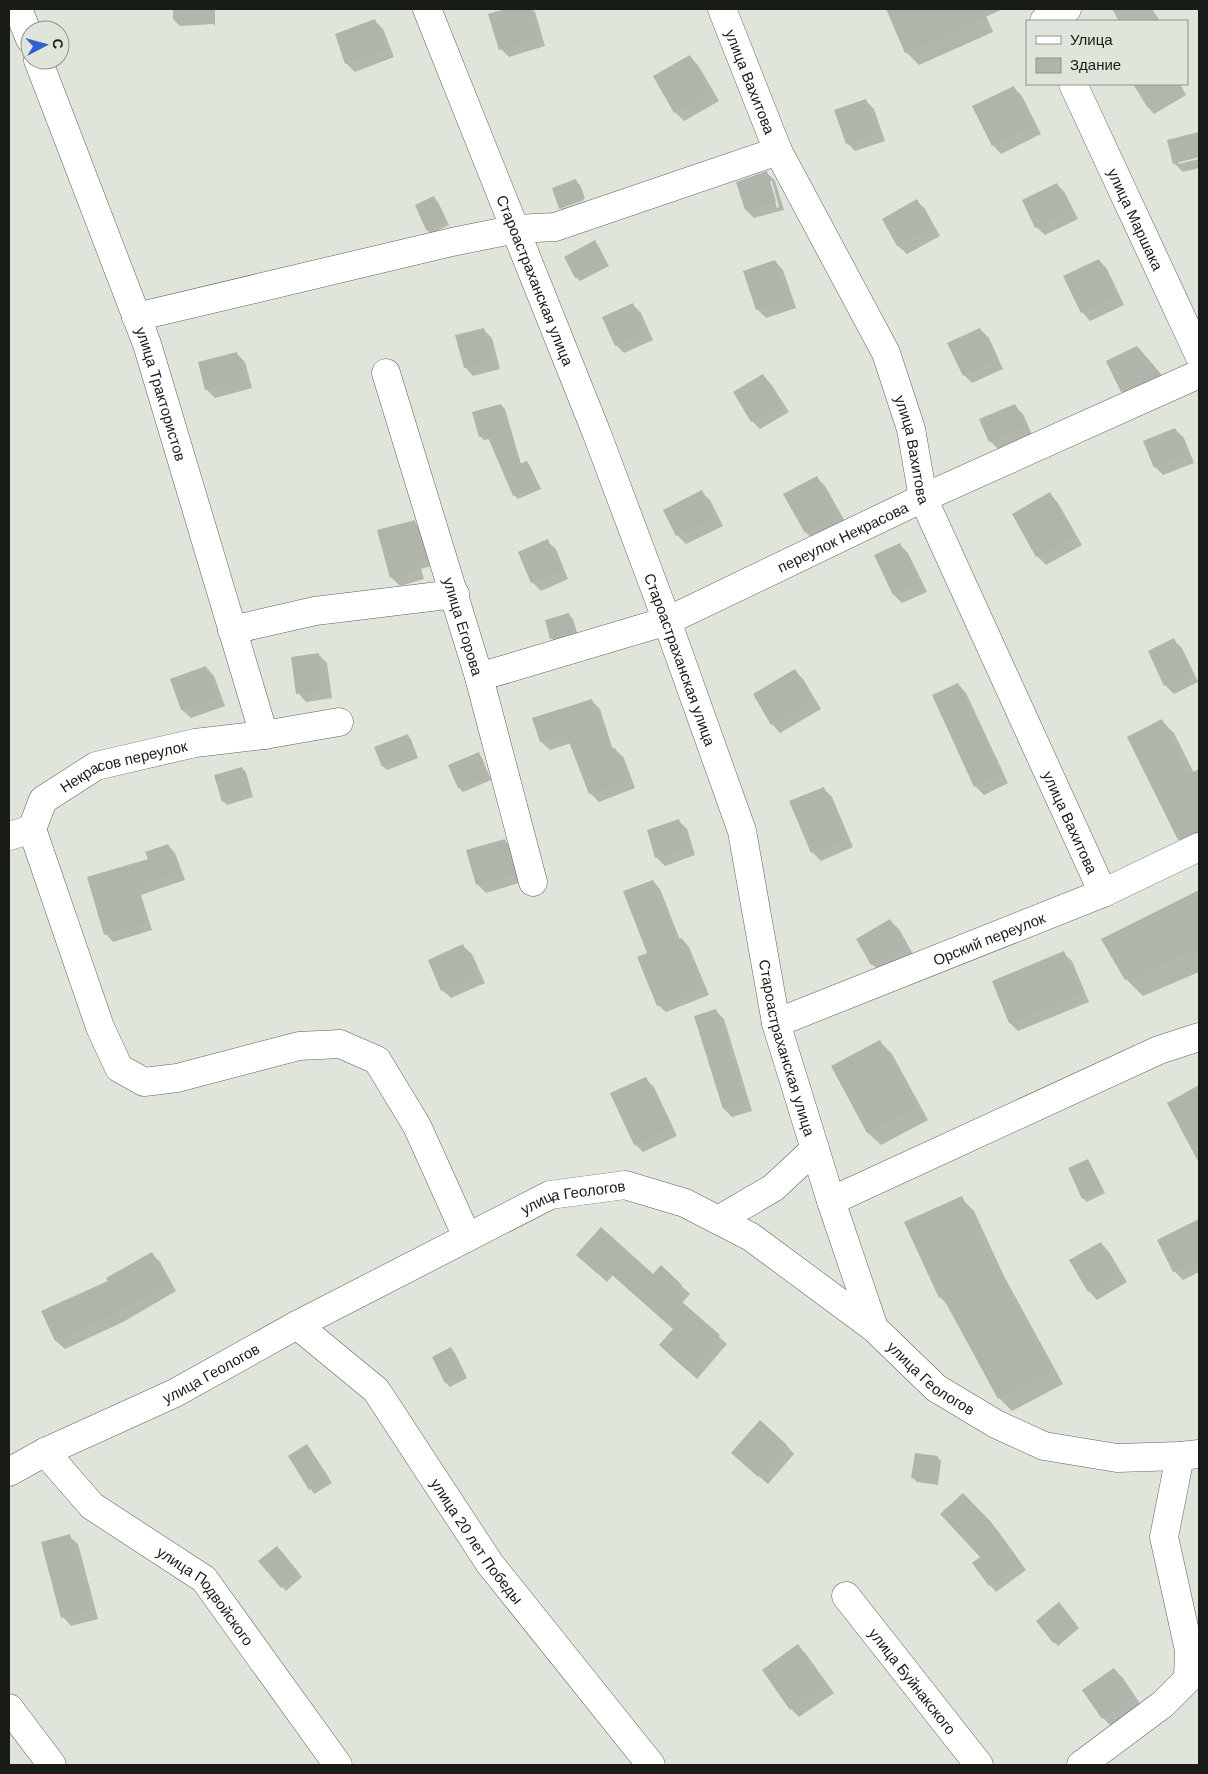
<svg xmlns="http://www.w3.org/2000/svg" width="1208" height="1774" font-family="Arial,sans-serif">
<style>
.shadow{fill:#0003;fill-rule:evenodd}
.building{fill:#b0b5ab}
.lines{fill:none;stroke-linecap:round;stroke-linejoin:round}
.minor-casing{stroke:#5e635a;stroke-width:29}
.minor{stroke:#fff;stroke-width:28}
.labels{text-anchor:middle;dominant-baseline:central;stroke-width:5;stroke-linejoin:round;paint-order:stroke}
.street-label{font-size:15px;fill:#191b17;stroke:#dfe5da}
</style>
<rect width="100%" height="100%" fill="#dfe5da"/>
<!-- shadow -->
<g class="shadow">
<polygon points="173,9 215,9 215,26 213,24 180,26 173,19"/>
<polygon points="509,9 531,9 535,12 545,46 509,57 501,49 490,14"/>
<polygon points="895,9 983,9 993,32 919,65 906,52 889,11"/>
<polygon points="1112,9 1152,9 1160,21 1119,21"/>
<polygon points="374,20 383,29 394,57 355,72 346,63"/>
<polygon points="690,57 698,65 719,101 684,121 675,112"/>
<polygon points="1133,84 1180,84 1186,95 1154,114 1146,105"/>
<polygon points="1013,87 1022,96 1041,134 1001,154 993,145"/>
<polygon points="865,100 874,109 885,141 855,151 847,143"/>
<polygon points="1199,133 1199,156 1178,161 1178,164 1199,159 1199,168 1183,172 1174,163 1169,141"/>
<path d="M767,173L775,181L784,210L754,218L746,210L738,183ZM769,181H772L779,207L777,208Z"/>
<polygon points="576,181 580,185 585,198 561,207 561,208 553,189"/>
<polygon points="1057,184 1065,193 1078,219 1045,235 1036,227"/>
<polygon points="434,198 438,202 449,225 431,234 427,230 416,206"/>
<polygon points="586,201 587,204 564,212 561,209"/>
<polygon points="917,201 925,209 940,236 907,254 898,246 883,219"/>
<polygon points="594,242 598,246 609,266 580,281 576,277"/>
<polygon points="1099,260 1107,269 1124,305 1090,321 1082,312"/>
<polygon points="775,261 783,270 796,308 766,318 758,310 744,272"/>
<polygon points="632,304 641,313 653,340 624,353 616,345"/>
<polygon points="483,329 492,338 500,369 473,376 465,367"/>
<polygon points="980,329 989,338 1003,369 972,383 964,375"/>
<polygon points="1137,347 1168,383 1131,400 1122,391"/>
<polygon points="237,354 245,362 252,388 215,398 206,389"/>
<polygon points="762,375 771,384 789,412 760,429 752,421"/>
<polygon points="501,405 505,409 521,464 527,462 530,466 541,489 518,499 514,495 490,439 484,440 480,436"/>
<polygon points="1015,406 1023,414 1032,435 998,449 990,441"/>
<polygon points="1175,429 1184,438 1194,463 1163,475 1155,467"/>
<polygon points="817,478 825,486 846,523 814,541 806,532"/>
<polygon points="701,492 710,500 723,526 686,544 677,535 665,511"/>
<polygon points="1050,494 1058,503 1082,545 1046,565 1038,557 1014,514"/>
<polygon points="414,522 423,530 434,565 421,569 424,579 400,586 391,577"/>
<polygon points="547,541 556,549 568,579 541,591 532,582"/>
<polygon points="900,545 908,553 927,592 902,603 894,595"/>
<polygon points="569,615 573,619 578,636 556,643 552,639 547,621"/>
<polygon points="1173,640 1182,648 1198,682 1174,694 1165,685"/>
<polygon points="318,654 327,663 332,698 306,702 298,693"/>
<polygon points="206,667 214,676 225,706 191,718 182,710 171,679"/>
<polygon points="795,671 803,679 821,709 780,733 772,724"/>
<polygon points="958,684 966,693 1008,783 984,795 975,786"/>
<polygon points="591,700 600,709 613,750 615,749 624,758 635,788 599,802 590,793 571,743 550,750 541,742 534,719"/>
<polygon points="1162,721 1174,733 1194,773 1199,770 1199,847 1190,851 1179,839"/>
<polygon points="407,736 411,739 418,758 387,770 383,766"/>
<polygon points="478,754 482,758 491,780 463,792 459,788 450,765"/>
<polygon points="242,768 246,772 253,797 227,805 223,801"/>
<polygon points="823,788 832,797 853,847 821,861 812,852"/>
<polygon points="679,821 687,829 695,855 665,866 656,857"/>
<polygon points="505,841 514,849 522,882 486,893 477,884"/>
<polygon points="168,845 175,853 185,880 141,895 152,930 113,942 106,934 149,859"/>
<polygon points="653,881 660,889 680,940 682,939 689,947 709,995 666,1012 658,1005 648,953"/>
<polygon points="1199,891 1199,972 1143,996 1126,979 1103,940"/>
<polygon points="890,921 899,929 913,954 881,973 872,964"/>
<polygon points="463,946 472,954 485,983 451,998 442,990"/>
<polygon points="1063,953 1072,961 1089,1002 1018,1031 1010,1023 993,982"/>
<polygon points="715,1010 724,1019 752,1111 732,1117 724,1109 695,1017"/>
<polygon points="879,1041 892,1054 928,1120 881,1145 868,1133 832,1067"/>
<polygon points="645,1078 654,1087 677,1136 643,1152 635,1144"/>
<polygon points="1198,1088 1199,1089 1199,1160 1169,1103"/>
<polygon points="1087,1161 1091,1165 1105,1193 1087,1202 1083,1198"/>
<polygon points="961,1198 974,1211 1004,1276 1063,1384 1012,1411 999,1398 949,1307 940,1297"/>
<polygon points="1197,1222 1199,1224 1199,1272 1183,1280 1174,1271"/>
<polygon points="1101,1243 1109,1252 1127,1282 1097,1300 1089,1291"/>
<polygon points="151,1253 160,1262 176,1291 123,1322 65,1349 56,1341 43,1311 109,1281"/>
<polygon points="586,1263 653,1276 661,1267 690,1294 682,1303 727,1344 697,1379 669,1354 674,1329 613,1275 607,1282"/>
<polygon points="451,1349 455,1353 467,1378 450,1387 446,1383 434,1358"/>
<polygon points="786,1445 794,1454 768,1484 741,1461"/>
<polygon points="307,1446 332,1483 314,1494 290,1457"/>
<polygon points="937,1457 941,1461 938,1485 917,1482 913,1478"/>
<polygon points="963,1494 997,1530 1026,1570 996,1592 990,1585"/>
<polygon points="69,1536 78,1544 98,1619 71,1626 63,1617"/>
<polygon points="281,1551 302,1577 286,1591 260,1562"/>
<polygon points="1063,1608 1079,1628 1058,1646 1054,1642"/>
<polygon points="798,1646 806,1654 834,1693 799,1717 791,1709"/>
<polygon points="1114,1670 1123,1678 1141,1705 1111,1726 1103,1718"/>
</g>
<!-- building -->
<g class="building">
<polygon points="505,9 529,9 537,38 499,50 488,14"/>
<polygon points="886,9 1003,9 905,53"/>
<polygon points="375,19 386,49 345,64 335,34"/>
<polygon points="690,55 711,92 674,113 653,76"/>
<polygon points="1014,86 1033,125 992,146 972,106"/>
<polygon points="866,99 877,133 846,144 834,110"/>
<polygon points="1199,132 1199,157 1173,164 1167,140"/>
<polygon points="767,171 776,201 745,210 736,182"/>
<polygon points="576,179 584,200 559,209 552,188"/>
<polygon points="1057,183 1070,210 1035,228 1022,200"/>
<polygon points="434,196 446,221 426,230 415,205"/>
<polygon points="917,199 932,227 897,246 882,219"/>
<polygon points="595,240 606,261 575,278 564,257"/>
<polygon points="1099,259 1116,296 1081,313 1063,276"/>
<polygon points="775,260 788,299 756,310 743,271"/>
<polygon points="633,303 645,332 615,346 602,317"/>
<polygon points="484,328 492,360 464,368 455,335"/>
<polygon points="980,328 996,360 963,376 947,343"/>
<polygon points="1137,346 1161,374 1121,392 1106,361"/>
<polygon points="237,352 244,380 205,390 198,362"/>
<polygon points="763,374 781,403 751,422 733,392"/>
<polygon points="501,404 519,464 527,461 538,485 513,496 487,435 479,437 472,412"/>
<polygon points="1015,404 1025,426 989,442 979,419"/>
<polygon points="1175,428 1186,454 1154,468 1143,441"/>
<polygon points="817,476 838,514 805,533 783,494"/>
<polygon points="702,490 715,517 676,536 663,510"/>
<polygon points="1050,492 1074,536 1036,557 1012,514"/>
<polygon points="415,520 426,557 413,560 416,571 390,578 377,530"/>
<polygon points="548,539 560,571 531,583 518,552"/>
<polygon points="900,543 919,583 893,595 874,555"/>
<polygon points="569,613 575,632 550,639 545,620"/>
<polygon points="1174,638 1191,673 1164,686 1148,651"/>
<polygon points="319,653 324,690 296,694 291,657"/>
<polygon points="206,666 217,697 181,710 170,679"/>
<polygon points="795,669 813,700 771,725 753,694"/>
<polygon points="958,683 1000,774 974,787 932,695"/>
<polygon points="592,699 608,750 615,748 628,779 589,794 566,734 540,742 532,718"/>
<polygon points="1162,719 1189,774 1199,769 1199,832 1178,840 1127,737"/>
<polygon points="408,734 415,754 382,767 374,747"/>
<polygon points="479,752 488,776 458,788 448,765"/>
<polygon points="242,767 250,793 222,802 214,775"/>
<polygon points="824,787 845,839 811,853 789,801"/>
<polygon points="679,819 687,847 655,858 647,830"/>
<polygon points="505,839 515,874 476,885 466,850"/>
<polygon points="168,844 178,872 135,887 145,923 104,935 87,877 148,859 145,852"/>
<polygon points="653,880 676,940 682,938 702,987 657,1006 637,957 647,953 623,891"/>
<polygon points="1199,890 1199,948 1125,980 1101,939"/>
<polygon points="890,919 906,946 871,965 856,939"/>
<polygon points="463,944 477,974 441,991 428,960"/>
<polygon points="1064,951 1081,994 1009,1023 992,981"/>
<polygon points="716,1009 745,1102 723,1109 694,1016"/>
<polygon points="880,1040 916,1107 867,1133 831,1066"/>
<polygon points="646,1077 670,1128 634,1145 610,1093"/>
<polygon points="1199,1085 1199,1163 1167,1103"/>
<polygon points="1088,1159 1102,1189 1082,1199 1068,1168"/>
<polygon points="962,1196 992,1262 1051,1370 998,1399 942,1296 939,1298 904,1222"/>
<polygon points="1199,1219 1199,1259 1173,1272 1157,1240"/>
<polygon points="601,1227 653,1274 661,1265 682,1285 674,1295 720,1335 688,1371 659,1345 673,1329 604,1268 598,1274 576,1255"/>
<polygon points="1101,1242 1119,1274 1088,1292 1069,1260"/>
<polygon points="152,1252 169,1282 114,1314 55,1341 41,1311 108,1281 106,1278"/>
<polygon points="451,1347 464,1374 445,1383 432,1357"/>
<polygon points="760,1420 787,1445 758,1477 731,1453"/>
<polygon points="307,1444 329,1478 309,1490 288,1456"/>
<polygon points="915,1453 938,1456 934,1481 911,1478"/>
<polygon points="963,1493 991,1522 1021,1563 989,1586 972,1563 980,1557 940,1514"/>
<polygon points="70,1534 90,1610 61,1618 41,1542"/>
<polygon points="277,1546 299,1573 281,1588 258,1561"/>
<polygon points="1059,1602 1076,1624 1053,1643 1036,1621"/>
<polygon points="798,1644 826,1684 790,1710 762,1670"/>
<polygon points="1114,1668 1134,1696 1102,1719 1082,1690"/>
</g>
<g class="lines">
<!-- minor casing -->
<g class="minor-casing">
<g id="minor">
<polyline points="18,9 30,39"/>
<path id="s1" d="M427,9L597,434L667,621L742,831L776,1023L831,1201L874,1328"/>
<path id="s2" d="M722,9L778,151L886,353L911,429L923,498L1103,893"/>
<polyline points="1044,21 1067,9"/>
<path id="s3" d="M38,60L147,344L264,735"/>
<path id="s4" d="M1073,84L1199,355"/>
<polyline points="136,317 452,242 516,229 555,227 778,151"/>
<path id="s5" d="M386,373L479,677L533,882"/>
<polyline points="232,630 315,611 455,594"/>
<path id="s6" d="M479,677L667,621L923,498L1199,374"/>
<polyline points="32,829 100,1027 119,1068 144,1082 177,1078 299,1046 340,1044 377,1060 417,1126 467,1237"/>
<path id="s7" d="M9,836L32,829L43,800L96,766L195,743L264,735L339,722"/>
<path id="s8" d="M776,1023L1103,893L1199,847"/>
<polyline points="831,1201 1159,1050 1199,1037"/>
<polyline points="718,1220 773,1188 815,1149"/>
<path id="s9" d="M297,1325L376,1390L490,1564L651,1765"/>
<path id="s10" d="M45,1452L92,1506L204,1579L338,1765"/>
<path id="s11" d="M9,1472L45,1452L175,1393L297,1325L550,1195L625,1185L685,1203L751,1237L874,1328L936,1388L996,1424L1044,1446L1117,1458L1180,1456L1199,1454"/>
<path id="s12" d="M846,1596L979,1765"/>
<polyline points="9,1708 52,1765"/>
<polyline points="1081,1765 1163,1704 1188,1679 1189,1650 1164,1537 1180,1456"/>
</g>
</g>
<!-- minor -->
<use href="#minor" class="minor"/>
</g>
<g class="labels">
<!-- street labels -->
<g class="street-label">
<text stroke="none"><textPath href="#s2" startOffset="78">улица Вахитова</textPath></text>
<text stroke="none"><textPath href="#s4" startOffset="149">улица Маршака</textPath></text>
<text stroke="none"><textPath href="#s1" startOffset="292">Староастраханская улица</textPath></text>
<text stroke="none"><textPath href="#s3" startOffset="356">улица Трактористов</textPath></text>
<text stroke="none"><textPath href="#s2" startOffset="482">улица Вахитова</textPath></text>
<text stroke="none"><textPath href="#s6" startOffset="391">переулок Некрасова</textPath></text>
<text stroke="none"><textPath href="#s5" startOffset="265">улица Егорова</textPath></text>
<text stroke="none"><textPath href="#s1" startOffset="698">Староастраханская улица</textPath></text>
<text stroke="none"><textPath href="#s7" startOffset="144">Некрасов переулок</textPath></text>
<text stroke="none"><textPath href="#s2" startOffset="888">улица Вахитова</textPath></text>
<text stroke="none"><textPath href="#s8" startOffset="229">Орский переулок</textPath></text>
<text stroke="none"><textPath href="#s1" startOffset="1102">Староастраханская улица</textPath></text>
<text stroke="none"><textPath href="#s11" startOffset="630">улица Геологов</textPath></text>
<text stroke="none"><textPath href="#s11" startOffset="225">улица Геологов</textPath></text>
<text stroke="none"><textPath href="#s11" startOffset="1050">улица Геологов</textPath></text>
<text stroke="none"><textPath href="#s9" startOffset="284">улица 20 лет Победы</textPath></text>
<text stroke="none"><textPath href="#s10" startOffset="218">улица Подвойского</textPath></text>
<text stroke="none"><textPath href="#s12" startOffset="108">улица Буйнакского</textPath></text>
</g>
</g>
<!-- border -->
<rect width="1208" height="1774" fill="none" stroke="#191b17" stroke-width="20"/>
<!-- legend -->
<rect x="1026" y="20" width="162" height="65" fill="#dfe5da" stroke="#90948c"/>
<rect x="1036" y="36" width="25" height="8" fill="#ffffff" stroke="#90948c"/>
<text x="1070" y="45" font-size="15" fill="#191b17">Улица</text>
<rect x="1036" y="58" width="25" height="15" fill="#b0b5ab" stroke="#90948c"/>
<text x="1070" y="70" font-size="15" fill="#191b17">Здание</text>
<!-- north arrow -->
<g transform="translate(45 45) rotate(84)"><circle r="24" fill="#dfe5da" stroke="#90948c"/>
<path d="M0-4L9 19L0 12L-9 19Z" fill="#2f60ce"/>
<text y="-8" font-size="14" font-weight="bold" text-anchor="middle" fill="#191b17">С</text>
</g>
</svg>
